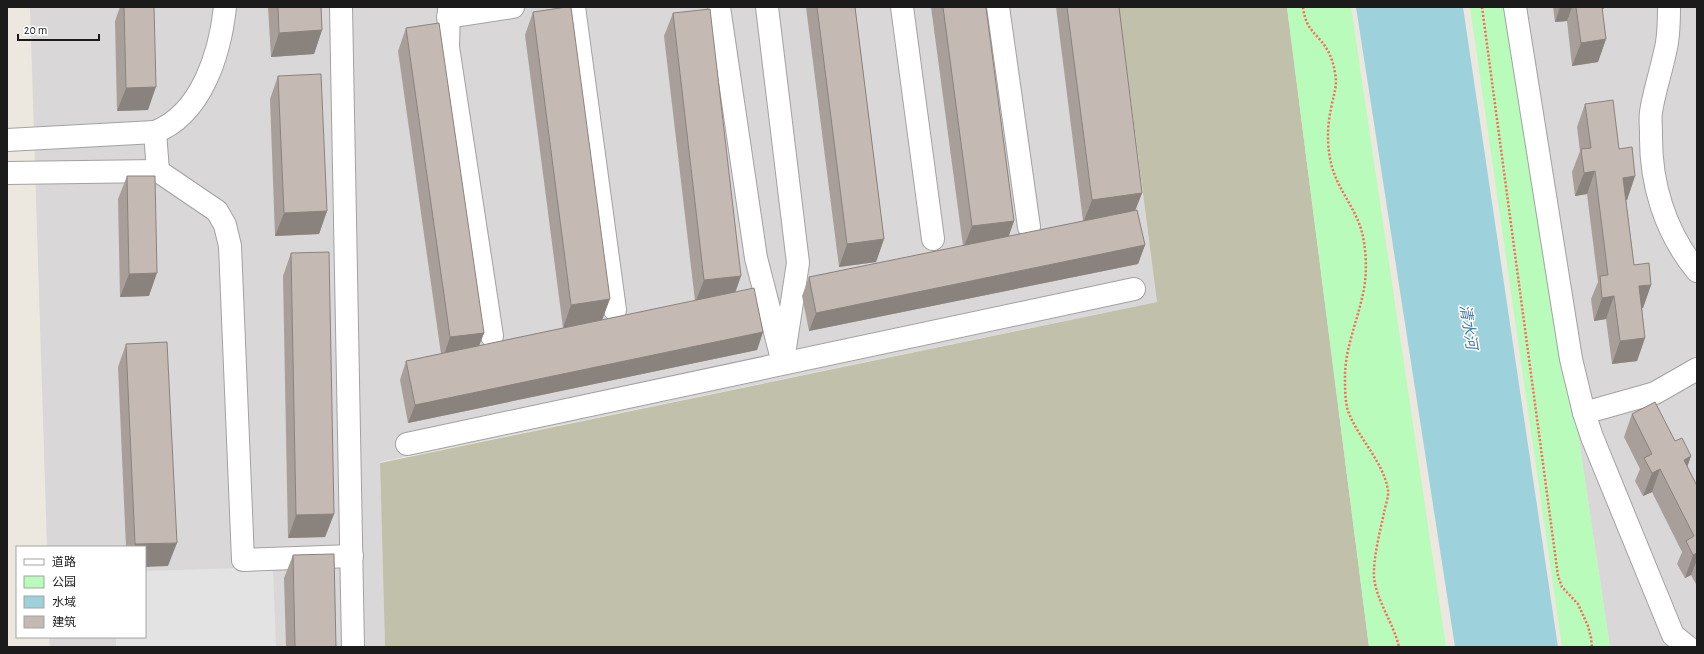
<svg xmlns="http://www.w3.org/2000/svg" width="1704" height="654" font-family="'Alegreya Sans','Noto Sans SC',sans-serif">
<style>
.residential{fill:#d9d7d8}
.construction{fill:#c1c0ab}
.park{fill:#b8fbba}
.parking{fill:#e3e3e3}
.water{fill:#9dd2dd}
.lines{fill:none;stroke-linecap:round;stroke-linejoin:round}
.minor-casing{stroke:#a2a2a2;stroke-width:24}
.path{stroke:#ff655f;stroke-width:2.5;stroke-dasharray:2 2;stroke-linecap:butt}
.minor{stroke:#fff;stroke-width:22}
.wall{fill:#a99f9a}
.shaded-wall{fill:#8a827d}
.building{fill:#c5b9b3;stroke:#8a827d}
.labels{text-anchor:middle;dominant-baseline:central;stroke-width:3;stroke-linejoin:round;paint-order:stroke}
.water-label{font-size:15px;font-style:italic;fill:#427aa4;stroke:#fff}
</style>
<rect width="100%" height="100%" fill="#ede8df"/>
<!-- residential -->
<g class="residential">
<polygon points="30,7 1119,7 1157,302 380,462 385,647 50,647 49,637 145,637 145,547 47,547"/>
<polygon points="1514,7 1697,7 1697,647 1610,647"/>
</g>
<!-- construction -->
<polygon class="construction" points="1119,7 1287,7 1369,647 385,647 380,463 1157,302"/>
<!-- park -->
<g class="park">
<polygon points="1287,7 1351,7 1446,647 1369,647"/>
<polygon points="1470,7 1514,7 1610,647 1562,647"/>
</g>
<!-- parking -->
<polygon class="parking" points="273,567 276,647 116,647 116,637 145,637 145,571"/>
<!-- water -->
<polygon class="water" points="1356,7 1463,7 1558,647 1455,647"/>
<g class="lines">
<!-- minor casing -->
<g class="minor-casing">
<g id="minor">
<polyline points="341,7 353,647"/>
<polyline points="449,7 448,47 492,336"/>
<polyline points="574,7 615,310"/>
<polyline points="719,7 756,258 783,363"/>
<polyline points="767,7 798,263 784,354"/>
<polyline points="902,7 933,239"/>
<polyline points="998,7 1029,227"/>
<polyline points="1515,7 1571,359 1584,413 1592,437 1673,635 1688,647"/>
<path d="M1669,7C1669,21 1669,38 1665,52C1661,72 1654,92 1651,112C1650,119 1651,126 1651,133C1650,183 1665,232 1697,271"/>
<polyline points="448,17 513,7"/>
<polyline points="155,132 158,171"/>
<path d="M7,140L155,132C202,114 220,53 225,7"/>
<polyline points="7,173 158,171 217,211 225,225 230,246 243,560 352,556"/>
<polyline points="1584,413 1655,393 1697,369"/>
<polyline points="407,444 1134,289"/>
</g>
</g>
<!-- path -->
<g class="path">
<path d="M1303,7C1306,33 1319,33 1329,53C1332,59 1334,66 1335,73C1338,86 1333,96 1331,109C1327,126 1327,146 1331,163C1337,190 1358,210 1363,237C1367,257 1367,279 1362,298C1356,325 1345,349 1345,377C1345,388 1345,401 1348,411C1358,438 1383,461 1388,490C1389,497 1385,506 1384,513C1380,531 1373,559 1374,577C1376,600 1394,624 1399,647"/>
<polyline points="1482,7 1558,576 1562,587 1578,604 1588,626 1591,638 1592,647"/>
</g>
<!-- minor -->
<use href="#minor" class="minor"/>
</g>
<!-- wall -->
<g class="wall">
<polygon points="120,7 154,7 148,110 117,111 115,21"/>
<polygon points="268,7 321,7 322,30 314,54 271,57"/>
<polygon points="806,7 855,7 884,239 876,262 839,267"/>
<polygon points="931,7 986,7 1014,221 1008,237 1083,221 1056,7 1119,7 1142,193 1135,211 1145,245 1138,264 809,331 802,296 809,277 963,246"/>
<polygon points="1553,7 1604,7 1604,9 1602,9 1606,39 1598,62 1572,66 1567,21 1555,22"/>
<polygon points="533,12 602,320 695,301 664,36 673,13 735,292 763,332 757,350 408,423 400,380 406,361 441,354 398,51 406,28 484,333 479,346 573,326 563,328 525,35"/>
<polygon points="278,76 327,211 319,234 275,236 270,99"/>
<polygon points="1585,104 1619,149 1635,176 1627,200 1626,200 1634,265 1651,285 1643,308 1642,308 1645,338 1637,361 1612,364 1606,319 1594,321 1591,299 1598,282 1587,194 1575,196 1572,172 1580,151 1577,127"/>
<polygon points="127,176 149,296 120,297 118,199"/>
<polygon points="291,253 334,514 325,537 288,538 283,276"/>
<polygon points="126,344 168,566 145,547 126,547 118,367"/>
<polygon points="1632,414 1675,441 1691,456 1687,467 1697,486 1697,586 1691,575 1685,578 1677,564 1682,552 1652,492 1643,496 1635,481 1640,469 1624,437"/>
<polygon points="293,555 336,647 286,647 284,578"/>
</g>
<!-- shaded-wall -->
<g class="shaded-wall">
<polygon points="1560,7 1572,7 1567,21 1555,22"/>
<polygon points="322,30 314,54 271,57 279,33"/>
<polygon points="1606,39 1598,62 1572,66 1581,43"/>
<polygon points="156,87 148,110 117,111 126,88"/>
<polygon points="1595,171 1587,194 1575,196 1584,173"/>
<polygon points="1635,176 1627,200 1615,201 1623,178"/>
<polygon points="1142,193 1133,216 1083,223 1092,200"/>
<polygon points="327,211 319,234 275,236 284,213"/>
<polygon points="1014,221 1006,244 963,249 972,226"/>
<polygon points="884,239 876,262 839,267 847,244"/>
<polygon points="1145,245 1138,264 809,331 816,313"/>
<polygon points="157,273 149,296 120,297 129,274"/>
<polygon points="741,276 733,299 695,303 704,280"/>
<polygon points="1651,285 1643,308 1631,309 1639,286"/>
<polygon points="1614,296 1606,319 1594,321 1602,298"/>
<polygon points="610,299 601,323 563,328 571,305"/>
<polygon points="763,332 757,350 408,423 415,405"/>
<polygon points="484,333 475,356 442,361 450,337"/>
<polygon points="1645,338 1637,361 1612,364 1620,341"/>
<polygon points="1691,456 1683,479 1684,460"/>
<polygon points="1660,469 1652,492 1643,496 1652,473"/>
<polygon points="334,514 325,537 288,538 296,515"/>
<polygon points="177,543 168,566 145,567 145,547 134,547 135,544"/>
<polygon points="1697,553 1697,560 1691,575 1685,578 1693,555"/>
</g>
<!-- building -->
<g class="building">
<polygon points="124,7 154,7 156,87 126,88"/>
<polygon points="278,7 321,7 322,30 279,33"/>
<polygon points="567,7 571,7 610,299 571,305 533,12"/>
<polygon points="817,7 855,7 884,239 847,244"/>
<polygon points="943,7 986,7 1014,221 972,226"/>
<polygon points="1067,7 1119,7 1142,193 1092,200"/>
<polygon points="1576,7 1602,7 1606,39 1581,43"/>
<polygon points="710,9 741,276 704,280 673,13"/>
<polygon points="439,23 484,333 450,337 406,28"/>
<polygon points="321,74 327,211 284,213 278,76"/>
<polygon points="1613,100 1619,149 1632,147 1635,176 1623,178 1634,265 1649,263 1651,285 1639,286 1645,338 1620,341 1614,296 1602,298 1600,276 1608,275 1595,171 1584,173 1581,149 1591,148 1585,104"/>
<polygon points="127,176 155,176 157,273 129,274"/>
<polygon points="1137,210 1145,245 816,313 809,277"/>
<polygon points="329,252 334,514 296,515 291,253"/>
<polygon points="754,288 763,332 415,405 406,361"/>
<polygon points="167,342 177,543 135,544 126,344"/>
<polygon points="1655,402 1675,441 1682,438 1691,456 1684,460 1697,486 1697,553 1693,555 1686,541 1694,536 1660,469 1652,473 1644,458 1652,454 1632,414"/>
<polygon points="334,554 336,647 295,647 293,555"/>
</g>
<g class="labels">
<!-- water labels -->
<g class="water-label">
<text transform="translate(1468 327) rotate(81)">清水河</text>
</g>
</g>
<!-- border -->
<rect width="1704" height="654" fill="none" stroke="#1b1b1b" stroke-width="16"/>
<!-- legend -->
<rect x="16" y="546" width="130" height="92" fill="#ffffff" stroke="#a4a4a4"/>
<rect x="24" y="559" width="20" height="6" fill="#ffffff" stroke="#a4a4a4"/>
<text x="52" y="566" font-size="12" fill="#1b1b1b">道路</text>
<rect x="24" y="576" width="20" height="12" fill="#b8fbba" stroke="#a4a4a4"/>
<text x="52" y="586" font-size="12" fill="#1b1b1b">公园</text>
<rect x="24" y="596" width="20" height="12" fill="#9dd2dd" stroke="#a4a4a4"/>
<text x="52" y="606" font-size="12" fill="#1b1b1b">水域</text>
<rect x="24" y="616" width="20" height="12" fill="#c5b9b3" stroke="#a4a4a4"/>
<text x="52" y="626" font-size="12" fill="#1b1b1b">建筑</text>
<!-- scale -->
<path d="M18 34v6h81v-6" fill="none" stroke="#1b1b1b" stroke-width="2"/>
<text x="24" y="34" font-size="12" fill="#1b1b1b" stroke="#ffffff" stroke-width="3" paint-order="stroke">20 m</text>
</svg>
